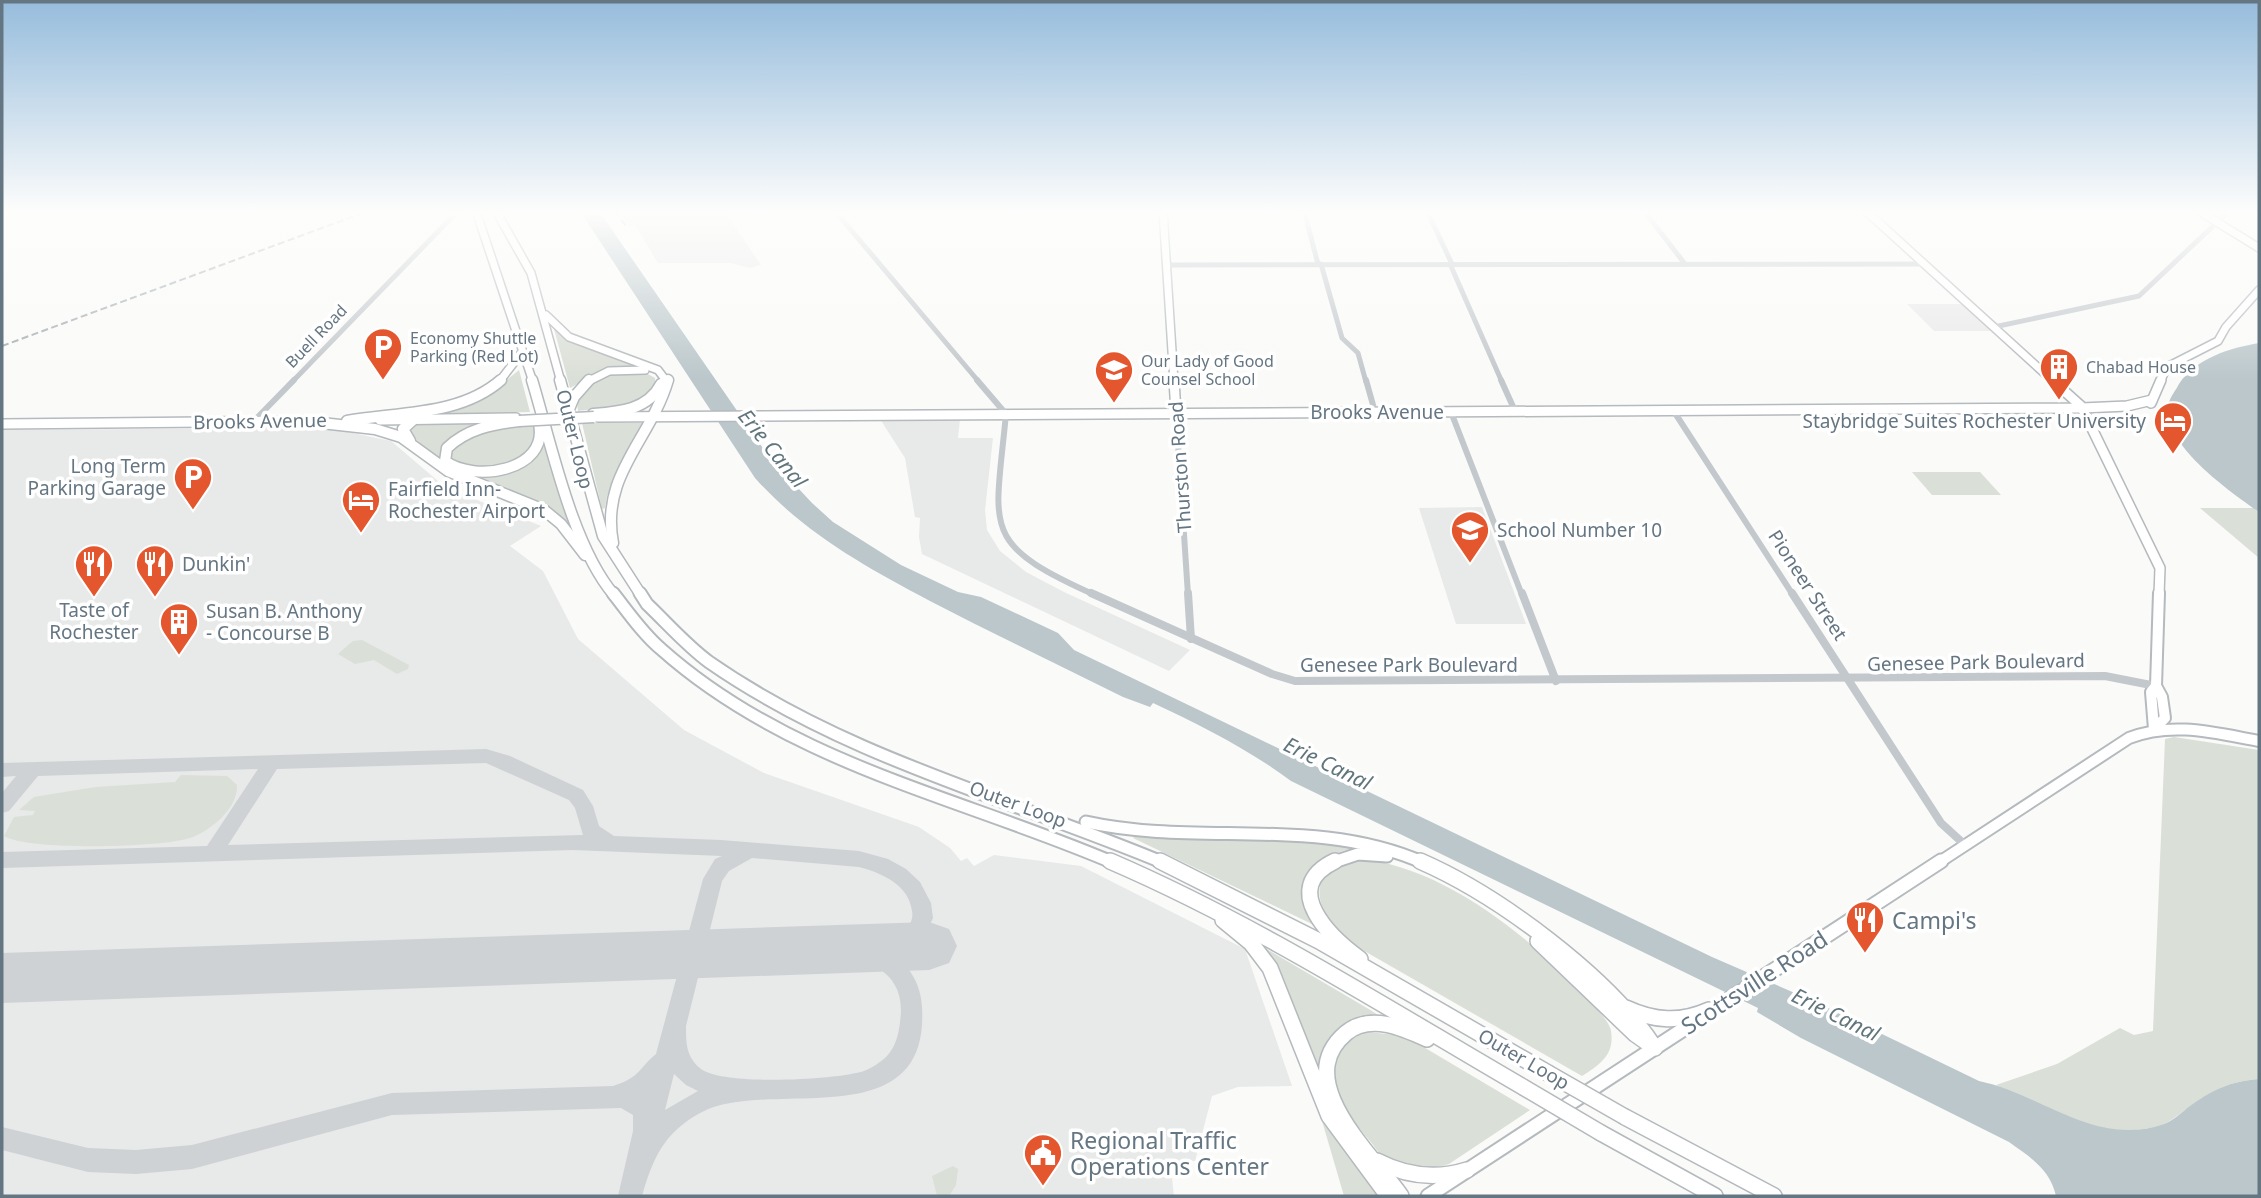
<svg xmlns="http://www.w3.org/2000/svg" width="2261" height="1198" font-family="'Noto Sans',sans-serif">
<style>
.built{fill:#e8e9e9}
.green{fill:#dadfd7}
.water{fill:#bbc7cb}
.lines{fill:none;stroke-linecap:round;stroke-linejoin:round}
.taxiway{fill:#ced2d4;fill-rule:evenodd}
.runway{fill:#ced2d4;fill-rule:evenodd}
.major-far3-casing{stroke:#b5babe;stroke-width:10}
.major-far2-casing{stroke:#b5babe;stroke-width:12}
.major-far1-casing{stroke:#b5babe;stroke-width:14}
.major-casing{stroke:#b5babe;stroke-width:17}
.highway-far3-casing{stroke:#b4b9bd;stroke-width:10}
.highway-far2-casing{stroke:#b4b9bd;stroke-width:13}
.highway-far1-casing{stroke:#b4b9bd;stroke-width:15}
.highway-casing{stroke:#b4b9bd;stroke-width:18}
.minor-far2{stroke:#c3c8cc;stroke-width:5}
.minor-far1{stroke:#c3c8cc;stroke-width:6}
.minor{stroke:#c3c8cc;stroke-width:8}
.major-far3{stroke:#fff;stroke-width:7}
.major-far2{stroke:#fff;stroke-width:9}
.major-far1{stroke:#fff;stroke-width:10}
.major{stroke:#fff;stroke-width:13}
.highway-far3{stroke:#fff;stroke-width:7}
.highway-far2{stroke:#fff;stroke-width:10}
.highway-far1{stroke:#fff;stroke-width:11}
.highway{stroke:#fff;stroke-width:15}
.rail{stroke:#a2aab0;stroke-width:2;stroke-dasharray:7 3.5;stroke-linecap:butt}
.highway-bridge-far1-casing{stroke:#b4b9bd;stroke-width:13;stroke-linecap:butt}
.highway-bridge-casing{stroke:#b4b9bd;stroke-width:18;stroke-linecap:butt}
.highway-bridge-far1{stroke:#fff;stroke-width:10}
.highway-bridge{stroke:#fff;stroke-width:15}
.labels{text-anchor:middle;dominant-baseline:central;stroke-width:7;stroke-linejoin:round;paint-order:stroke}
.far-street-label{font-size:16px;fill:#657683;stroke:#fff}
.far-poi-label{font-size:16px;fill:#657683;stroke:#fff;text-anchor:start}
.street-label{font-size:19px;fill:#657683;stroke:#fff}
.poi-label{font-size:19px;fill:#657683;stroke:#fff;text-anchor:start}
.water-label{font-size:21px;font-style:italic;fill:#60757c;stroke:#fff}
.near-poi-label{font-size:23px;fill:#657683;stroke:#fff;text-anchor:start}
.near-street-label{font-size:23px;fill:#657683;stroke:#fff}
</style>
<rect width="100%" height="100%" fill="#fafaf8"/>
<!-- built -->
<g class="built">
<polygon points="618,211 724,211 761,265 750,268 731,263 658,263 635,225 629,226"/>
<polygon points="1907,304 1962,304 1992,331 1934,331"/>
<polygon points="880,419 960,419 958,438 993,438 985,510 987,530 1000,551 1026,572 1064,592 1190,650 1169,671 922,554 919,537 920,518 915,517 905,458"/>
<polygon points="297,428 338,430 391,441 445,487 541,526 510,546 543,571 578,639 684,730 764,773 919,827 950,848 961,861 967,858 974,866 994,855 1081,866 1245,949 1292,1086 1238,1087 1212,1096 1195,1161 1170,1161 1174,1196 2,1196 2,430"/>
<polygon points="1482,507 1526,624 1456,624 1419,508"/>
</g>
<!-- green -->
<g class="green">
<polygon points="554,329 569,340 640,366 600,372 570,388"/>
<polygon points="519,370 530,412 408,415 497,388"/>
<polygon points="607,373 646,373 655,378 656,389 635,404 578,411 576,393"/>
<polygon points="482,423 459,435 438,462 407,430 412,425"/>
<polygon points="582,423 643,423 607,496 605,508 602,509"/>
<path d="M534,424L536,443C506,471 490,470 451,464L449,450L479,430Z"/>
<polygon points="544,446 571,528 555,514 462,473 496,472"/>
<polygon points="1912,472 1980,472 2001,495 1932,495"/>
<polygon points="2200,508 2254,508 2259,512 2259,558"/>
<polygon points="362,640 409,665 408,669 397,674 374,660 355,664 338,654 353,641"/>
<path d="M2174,737L2259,750V1079C2229,1082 2216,1088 2191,1106C2183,1111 2173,1120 2164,1124C2107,1145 2046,1109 1996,1085L2057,1064L2120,1028L2134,1035L2153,1031L2165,739Z"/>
<path d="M181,775L227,776L237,785C238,808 212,829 193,837C165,848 28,851 4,836L14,817L33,815L35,811L19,810L34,797L52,794L96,787L175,782Z"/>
<path d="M1135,836L1305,838L1364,848C1308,851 1318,879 1317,924L1314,925L1133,838Z"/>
<path d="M1355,858C1439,865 1523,931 1579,990C1588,999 1610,1021 1611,1031C1615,1055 1599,1065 1582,1076L1347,941C1317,908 1301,878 1355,858Z"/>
<polygon points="1258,944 1367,1008 1383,1018 1361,1021 1320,1074"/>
<path d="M1369,1032L1405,1036L1530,1110L1449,1164C1427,1171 1408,1170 1387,1160C1379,1156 1375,1146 1369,1140C1342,1108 1306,1049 1369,1032Z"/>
<polygon points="1320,1114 1379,1196 1344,1196"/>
<polygon points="953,1166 958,1169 956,1185 949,1196 937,1196 932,1176"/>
</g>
<!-- water -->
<g class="water">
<path d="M580,211H599L769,457L812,503L833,522L901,565L958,592L981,597L1058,633L1074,650L1712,957L1820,1004L1979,1081C2042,1094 2095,1148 2164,1124C2173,1121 2182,1112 2190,1106C2216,1088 2229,1082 2259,1079V1196H2056C2050,1169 2030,1157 2009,1142L1801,1038L1757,1012L1758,1008L1291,781C1248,749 1202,726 1153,703L1150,707L1123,697C1058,665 994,634 930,601C866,567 804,533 755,478Z"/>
<path d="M2259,343V512C2232,493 2159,443 2169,403C2170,397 2176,390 2179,384C2196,358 2230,348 2259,343Z"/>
</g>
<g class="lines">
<!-- taxiway -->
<path class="taxiway" d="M486,749L510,756L583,790L593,806L599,826L614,836L721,840L859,851L888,859L906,869L920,882L931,903L933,918L924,937L910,948L891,954C910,965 921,985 922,1007C930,1140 769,1077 702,1112C664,1132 653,1158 642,1196H618L633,1131V1115L621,1108L392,1115L192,1169L136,1174L88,1172L2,1150V1127L88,1148L136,1150L192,1145L392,1093L613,1086C641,1077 638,1069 656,1054L703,879L715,859L722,856L573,850L2,868V852L207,846L258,769L38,776L9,811L2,813V793L16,776L2,777V763ZM486,763L569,800L575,808L583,835L228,845L277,769ZM752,858L859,867C882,873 909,885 912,911C913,917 912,922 908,927C898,936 884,937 872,942L870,946L843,941L825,943L822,949L825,955C841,961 860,958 876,967C894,977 901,992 901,1011C900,1027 898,1044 887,1056C881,1062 872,1068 864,1071C837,1080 723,1086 701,1069C686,1057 686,1043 686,1026L722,881L729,871ZM674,1074L686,1085L698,1091L665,1110Z"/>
<!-- runway -->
<polygon class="runway" points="929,922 949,929 957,946 949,963 929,970 2,1003 2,953"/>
<!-- major-far3 casing -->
<g class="major-far3-casing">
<g id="major-far3">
<polyline points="1163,211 1174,382"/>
<polyline points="1866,211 2054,382"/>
<polyline points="2199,211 2259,248"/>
<polyline points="2160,382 2167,367 2218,341 2226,327 2259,290"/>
</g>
</g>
<!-- major-far2 casing -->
<g class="major-far2-casing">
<g id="major-far2">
<polyline points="1174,380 1176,413"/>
<polyline points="2052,380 2081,406 2160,568 2159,595"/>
<polyline points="2151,403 2161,380"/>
<polyline points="598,417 2082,408 2127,406 2152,400"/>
<polyline points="380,420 516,418"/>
<polyline points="2,424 313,421"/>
</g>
</g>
<!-- major-far1 casing -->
<g class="major-far1-casing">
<g id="major-far1">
<polyline points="2155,728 2165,718 2162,697 2156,686"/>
<polyline points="2154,729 2151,692 2156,686 2159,593"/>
<path d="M1938,863L2129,738C2172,721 2215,733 2259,741"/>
</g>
</g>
<!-- major casing -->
<g class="major-casing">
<polyline id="major" points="1428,1196 1941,861"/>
</g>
<!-- highway-far3 casing -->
<g class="highway-far3-casing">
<g id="highway-far3">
<polyline points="476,211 533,382"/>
<polyline points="496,211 531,273 561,382"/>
<polyline points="546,315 569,337 658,370 667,382"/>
<polyline points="499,382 522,352"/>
<polyline points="587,382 609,371 645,370"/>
</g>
</g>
<!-- highway-far2 casing -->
<g class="highway-far2-casing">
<g id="highway-far2">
<path d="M532,380C551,443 572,546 614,595"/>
<polyline points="560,380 603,536 641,595"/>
<polyline points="569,409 574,397 589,380"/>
<path d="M593,414C619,412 648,410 661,384"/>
<polyline points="304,421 375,429 401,437 448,471 544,510 561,524 585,555"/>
<path d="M347,421C398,412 460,416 501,380"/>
<path d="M519,421C492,424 467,429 447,448L445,461C474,483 549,471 539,424"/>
<polyline points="410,441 403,429 413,420"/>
<path d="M613,543C600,475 650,441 668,380"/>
</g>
</g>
<!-- highway-far1 casing -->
<g class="highway-far1-casing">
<g id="highway-far1">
<path d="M613,593C628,612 643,634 661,649C790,764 960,797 1114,863"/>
<path d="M640,593L647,604C667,623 687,646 709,662C847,758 1011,799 1164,863"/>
<path d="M1086,822C1199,847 1316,815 1424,863"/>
<polyline points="1331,863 1358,854 1387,856"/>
</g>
</g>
<!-- highway casing -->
<g class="highway-casing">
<g id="highway">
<path d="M1110,861C1254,923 1387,1008 1523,1087"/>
<polyline points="1160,861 1319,941 1548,1073"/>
<path d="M1335,861C1278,888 1331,938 1360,959"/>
<path d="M1420,861C1498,895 1609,977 1655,1048"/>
<polyline points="1223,920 1251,943 1270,968 1329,1116 1388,1196"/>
<polyline points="1538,941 1635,1034 1652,1046"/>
<path d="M1626,1008C1654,1021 1680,1023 1709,1010"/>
<polyline points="1625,1117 1774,1196"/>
<polyline points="1601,1133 1715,1196"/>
<path d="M1377,1161C1406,1176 1435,1180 1467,1170"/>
<path d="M1401,1196C1373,1155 1289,1081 1346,1033C1370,1013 1403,1028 1427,1039"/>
</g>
</g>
<!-- minor-far2 -->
<g class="minor-far2">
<polyline points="835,211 979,382"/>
<polyline points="1304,211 1318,264"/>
<polyline points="1427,211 1452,264"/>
<polyline points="1644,211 1685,264"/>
<polyline points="1321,264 1342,338 1358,353 1366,382"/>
<polyline points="1450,264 1502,382"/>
<polyline points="1166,265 1924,264"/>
<polyline points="1994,327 2139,296 2229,211"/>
<polyline points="292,382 458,211"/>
</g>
<!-- minor-far1 -->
<g class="minor-far1">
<path d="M977,380L1006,414C995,530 979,543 1095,595"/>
<polyline points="1366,380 1375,412"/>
<polyline points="1501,380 1515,411"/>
<polyline points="1673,410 1793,595"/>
<polyline points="1451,412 1522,595"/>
<polyline points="1176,413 1188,595"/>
<polyline points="253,422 294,380"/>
</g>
<!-- minor -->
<g class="minor">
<polyline points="1091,593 1272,674 1295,681 2105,676 2156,686"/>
<polyline points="1188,593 1191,639"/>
<polyline points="1522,593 1556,681"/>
<polyline points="1792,593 1941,823 1964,844"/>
</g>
<!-- major-far3 -->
<use href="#major-far3" class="major-far3"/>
<!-- major-far2 -->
<use href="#major-far2" class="major-far2"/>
<!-- major-far1 -->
<use href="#major-far1" class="major-far1"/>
<!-- major -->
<use href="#major" class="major"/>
<!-- highway-far3 -->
<use href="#highway-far3" class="highway-far3"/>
<!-- highway-far2 -->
<use href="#highway-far2" class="highway-far2"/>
<!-- highway-far1 -->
<use href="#highway-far1" class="highway-far1"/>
<!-- highway -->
<use href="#highway" class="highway"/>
<!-- rail -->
<g class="rail">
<polyline points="615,211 626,226"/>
<polyline points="2,346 368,211"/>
</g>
<!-- highway-bridge-far1 casing -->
<g class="highway-bridge-far1-casing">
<polyline id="highway-bridge-far1" points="519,421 594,417"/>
</g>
<!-- highway-bridge casing -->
<g class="highway-bridge-casing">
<g id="highway-bridge">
<polyline points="1548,1073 1625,1117"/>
<polyline points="1523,1087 1601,1133"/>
</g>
</g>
<!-- highway-bridge-far1 -->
<use href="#highway-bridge-far1" class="highway-bridge-far1"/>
<!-- highway-bridge -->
<use href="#highway-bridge" class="highway-bridge"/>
</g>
<!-- sky -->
<linearGradient id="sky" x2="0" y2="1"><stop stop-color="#96bcdc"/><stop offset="0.56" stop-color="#fdfdfc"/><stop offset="1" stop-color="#fdfdfc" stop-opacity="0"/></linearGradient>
<rect width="2261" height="379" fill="url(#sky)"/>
<!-- icons -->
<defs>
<g id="parking-pin" transform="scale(2.0125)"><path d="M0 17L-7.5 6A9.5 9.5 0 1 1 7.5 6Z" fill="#e4572e" stroke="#fff"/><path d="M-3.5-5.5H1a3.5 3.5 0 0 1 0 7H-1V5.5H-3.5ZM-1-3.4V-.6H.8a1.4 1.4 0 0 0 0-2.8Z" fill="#fff"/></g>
<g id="building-pin" transform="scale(2.0125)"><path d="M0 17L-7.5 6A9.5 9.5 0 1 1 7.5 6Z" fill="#e4572e" stroke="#fff"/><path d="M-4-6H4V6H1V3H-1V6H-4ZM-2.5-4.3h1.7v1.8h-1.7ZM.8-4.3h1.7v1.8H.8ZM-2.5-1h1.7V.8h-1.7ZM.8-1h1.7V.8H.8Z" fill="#fff"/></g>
<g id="school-pin" transform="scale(2.0125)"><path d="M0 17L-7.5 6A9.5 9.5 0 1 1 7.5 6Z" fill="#e4572e" stroke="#fff"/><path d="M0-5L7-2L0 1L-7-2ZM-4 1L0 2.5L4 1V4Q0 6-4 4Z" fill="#fff"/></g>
<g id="hotel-pin" transform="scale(2.0125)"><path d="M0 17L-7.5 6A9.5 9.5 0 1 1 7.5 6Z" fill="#e4572e" stroke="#fff"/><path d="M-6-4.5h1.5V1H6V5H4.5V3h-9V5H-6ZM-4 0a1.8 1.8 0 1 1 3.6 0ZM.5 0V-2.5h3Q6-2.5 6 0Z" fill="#fff"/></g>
<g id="restaurant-pin" transform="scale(2.0125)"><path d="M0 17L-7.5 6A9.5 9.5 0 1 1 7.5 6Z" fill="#e4572e" stroke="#fff"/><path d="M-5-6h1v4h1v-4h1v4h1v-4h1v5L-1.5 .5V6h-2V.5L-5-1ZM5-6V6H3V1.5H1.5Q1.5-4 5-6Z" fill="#fff"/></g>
<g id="civic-pin" transform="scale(2.0125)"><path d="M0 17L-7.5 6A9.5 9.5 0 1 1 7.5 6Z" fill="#e4572e" stroke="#fff"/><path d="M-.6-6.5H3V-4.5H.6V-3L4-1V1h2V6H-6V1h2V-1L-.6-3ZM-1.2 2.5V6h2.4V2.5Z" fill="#fff"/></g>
</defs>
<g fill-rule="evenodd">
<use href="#parking-pin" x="383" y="347"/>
<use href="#building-pin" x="2059" y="367"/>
<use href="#school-pin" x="1114" y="370"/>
<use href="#hotel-pin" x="2173" y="421"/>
<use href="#parking-pin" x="193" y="477"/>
<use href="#hotel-pin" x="361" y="500"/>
<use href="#school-pin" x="1470" y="530"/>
<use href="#restaurant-pin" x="94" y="564"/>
<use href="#restaurant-pin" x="155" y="564"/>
<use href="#building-pin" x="179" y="622"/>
<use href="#restaurant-pin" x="1865" y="920"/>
<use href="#civic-pin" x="1043" y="1153"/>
</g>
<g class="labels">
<!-- far-street labels -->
<g class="far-street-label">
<text transform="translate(316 336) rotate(-46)">Buell Road</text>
</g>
<!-- far-poi labels -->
<g class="far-poi-label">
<text x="410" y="338">Economy Shuttle<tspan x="410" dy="18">Parking (Red Lot)</tspan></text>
<text x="1141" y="361">Our Lady of Good<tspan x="1141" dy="18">Counsel School</tspan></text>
<text x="2086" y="367">Chabad House</text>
</g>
<!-- street labels -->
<g class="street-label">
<text x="1377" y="412">Brooks Avenue</text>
<text transform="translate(260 421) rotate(-1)">Brooks Avenue</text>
<text transform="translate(575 439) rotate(76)">Outer Loop</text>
<text transform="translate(1180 467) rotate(-94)">Thurston Road</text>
<text transform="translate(1808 585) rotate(57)">Pioneer Street</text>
<text transform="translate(1976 662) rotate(-1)">Genesee Park Boulevard</text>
<text x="1409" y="665">Genesee Park Boulevard</text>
<text transform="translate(1018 804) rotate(20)">Outer Loop</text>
<text transform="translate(1524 1059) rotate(30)">Outer Loop</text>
</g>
<!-- poi labels -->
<g class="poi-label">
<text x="2146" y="421" text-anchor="end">Staybridge Suites Rochester University</text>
<text x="166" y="466" text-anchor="end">Long Term<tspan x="166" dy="22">Parking Garage</tspan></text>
<text x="388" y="489">Fairfield Inn-<tspan x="388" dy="22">Rochester Airport</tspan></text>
<text x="1497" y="530">School Number 10</text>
<text x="182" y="564">Dunkin'</text>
<text x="94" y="610" text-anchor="middle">Taste of<tspan x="94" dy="22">Rochester</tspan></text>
<text x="206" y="611">Susan B. Anthony<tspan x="206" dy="22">- Concourse B</tspan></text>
</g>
<!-- water labels -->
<g class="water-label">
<text transform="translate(773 448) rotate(51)">Erie Canal</text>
<text transform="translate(1328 763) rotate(26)">Erie Canal</text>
<text transform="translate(1836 1014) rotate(26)">Erie Canal</text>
</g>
<!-- near-poi labels -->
<g class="near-poi-label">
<text x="1892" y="920">Campi's</text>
<text x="1070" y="1140">Regional Traffic<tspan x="1070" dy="26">Operations Center</tspan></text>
</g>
<!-- near-street labels -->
<g class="near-street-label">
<text transform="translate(1754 982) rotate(-33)">Scottsville Road</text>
</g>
</g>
<!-- border -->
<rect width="2261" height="1198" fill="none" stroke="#657683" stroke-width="7"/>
</svg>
